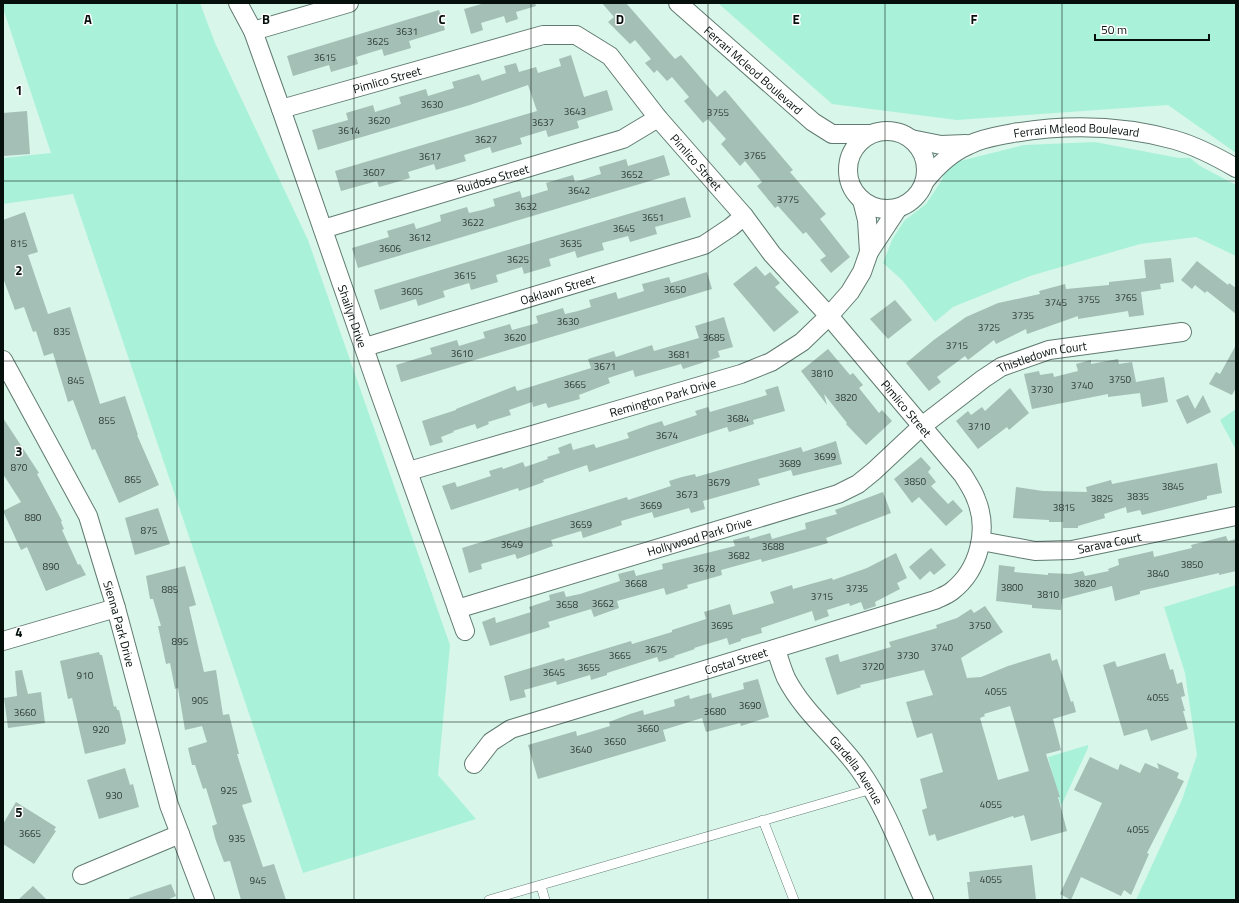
<svg xmlns="http://www.w3.org/2000/svg" width="1239" height="903" font-family="'Titillium Web',sans-serif">
<style>
.green{fill:#a9f2d9}
.building{fill:#a4bfb5;fill-rule:evenodd}
.lines{fill:none;stroke-linecap:round;stroke-linejoin:round}
.service-casing{stroke:#617b71;stroke-width:10}
.minor-casing{stroke:#617b71;stroke-width:20}
.service{stroke:#fff;stroke-width:9}
.minor{stroke:#fff;stroke-width:18}
.grid{fill:none;stroke:#050f0b;stroke-width:1;stroke-opacity:0.55}
.labels{text-anchor:middle;dominant-baseline:central;stroke-width:3;stroke-linejoin:round;paint-order:stroke}
.number-label{font-size:10px;fill:#2d3b36}
.street-label{font-size:12px;fill:#050f0b;stroke:#fff}
.grid-label{font-size:13px;text-anchor:middle;font-weight:bold;fill:#050f0b;stroke:#fff;stroke-width:3;stroke-linejoin:round;paint-order:stroke}
</style>
<rect width="100%" height="100%" fill="#d9f6eb"/>
<!-- green -->
<g class="green">
<polygon points="3,3 200,3 215,43 308,240 450,645 438,775 476,819 303,873 73,194 3,204 3,158 51,153 3,8"/>
<polygon points="718,3 1236,3 1236,153 1168,105 957,120 832,104"/>
<polygon points="1095,142 1179,158 1190,158 1200,166 1236,185 1236,256 1196,237 1140,244 1030,276 953,307 935,322 902,280 883,263 892,240 904,221 926,204 942,180 944,172 960,161 1024,145"/>
<polygon points="1236,409 1236,450 1220,420"/>
<polygon points="1236,585 1236,900 1136,900 1182,800 1197,755 1185,673 1164,607"/>
<polygon points="1088,745 1088,748 1061,806 1048,757"/>
</g>
<!-- building -->
<g class="building">
<polygon points="485,3 535,3 536,6 516,12 518,19 506,23 504,16 481,23 483,30 471,34 464,9"/>
<polygon points="602,3 626,3 675,59 681,55 717,97 725,90 793,170 790,172 826,214 820,219 850,257 831,273 820,260 826,256 806,232 803,234 778,206 775,208 757,186 762,182 745,161 740,166 721,144 726,139 708,119 703,123 684,101 689,97 672,77 667,81 657,70 654,73 645,63 651,59 635,40 630,44 608,22 614,17"/>
<polygon points="439,10 445,30 409,41 411,48 384,56 382,49 356,57 358,64 331,72 329,65 293,76 287,56"/>
<polygon points="571,55 584,97 607,90 613,110 577,121 579,128 548,137 546,130 520,138 522,144 492,153 490,147 464,155 466,161 436,170 434,164 408,172 410,178 390,184 379,187 377,181 341,191 335,171 537,111 528,85 470,105 318,150 312,130 348,120 346,113 373,105 375,112 401,104 399,97 426,89 428,96 454,88 452,82 479,74 482,81 506,73 504,66 516,63 519,72 536,67 538,73 561,66 559,59"/>
<polygon points="27,111 30,154 3,156 3,113"/>
<polygon points="664,155 670,175 358,268 352,248 389,237 387,231 414,223 416,229 429,225 441,221 440,215 467,207 469,213 482,210 495,206 493,199 520,191 522,198 548,190 546,183 573,175 575,182 601,174 599,167 626,159 628,166"/>
<polygon points="685,197 691,217 655,227 657,234 630,242 628,236 602,243 604,250 590,254 577,258 575,251 549,259 551,266 524,274 522,267 496,275 498,282 471,290 469,283 443,291 445,297 418,306 416,299 380,310 374,290"/>
<polygon points="25,212 38,252 28,255 48,314 70,307 100,404 125,396 138,435 137,435 159,485 119,503 95,449 92,450 73,400 68,402 53,353 44,356 36,331 33,332 24,307 15,310 3,278 3,220"/>
<polygon points="1171,258 1174,282 1160,284 1161,289 1141,292 1144,315 1129,317 1128,311 1078,319 1078,316 1027,334 1026,329 996,344 994,340 968,360 965,356 937,377 941,382 929,391 906,363 935,339 966,317 998,303 1040,294 1039,291 1065,284 1066,289 1109,285 1109,282 1146,278 1144,260"/>
<polygon points="1197,261 1228,285 1229,283 1236,288 1236,314 1207,291 1205,293 1195,285 1192,289 1181,280"/>
<polygon points="756,266 765,276 770,272 780,283 775,287 799,312 774,332 733,284"/>
<polygon points="707,272 712,289 401,382 396,365 432,354 430,348 457,340 459,346 485,338 483,332 510,324 512,330 538,323 536,316 563,308 565,314 578,311 591,307 589,300 616,292 618,299 644,291 642,284 669,277 671,283"/>
<polygon points="895,300 912,320 888,339 870,319"/>
<polygon points="724,317 733,347 718,351 720,357 683,369 681,364 635,377 633,370 608,378 610,383 579,395 580,399 548,408 546,403 533,407 532,402 509,410 511,415 488,422 489,424 477,429 475,424 453,431 454,432 441,437 443,442 430,446 422,421 456,410 456,409 515,386 517,391 591,368 588,359 614,351 616,357 652,345 654,351 699,338 695,326"/>
<polygon points="1236,345 1236,388 1232,395 1209,384 1216,372 1220,374"/>
<polygon points="828,349 850,375 853,373 863,385 859,388 879,413 882,410 892,421 866,445 846,424 847,423 824,394 827,405 801,371"/>
<polygon points="1118,359 1119,364 1132,362 1136,382 1164,377 1168,402 1142,407 1140,393 1108,397 1108,394 1032,409 1024,374 1039,371 1040,375 1053,373 1054,377 1078,371 1076,364 1091,360 1091,364"/>
<polygon points="778,386 785,411 753,420 754,424 729,432 727,427 589,472 587,465 543,480 544,482 519,491 518,488 451,510 442,486 455,482 457,487 491,476 489,471 502,467 503,469 523,462 525,467 548,459 547,457 560,453 558,448 571,443 573,450 594,444 596,448 629,438 627,433 649,425 662,421 664,426 697,415 695,411 708,407 710,412 767,395 765,390"/>
<polygon points="1010,388 1029,413 1009,430 1007,427 978,449 956,421 968,411 971,415 982,407 985,411"/>
<polygon points="1188,395 1195,409 1203,395 1211,412 1187,424 1176,400"/>
<polygon points="3,418 39,473 37,474 62,521 61,522 64,529 62,530 78,565 80,564 86,575 46,591 27,547 21,550 3,511 21,502 3,474"/>
<polygon points="836,441 842,464 793,476 791,470 758,479 760,485 703,501 705,509 691,513 689,508 654,518 652,512 621,521 622,525 583,538 581,531 551,540 553,546 517,559 515,554 481,564 482,569 469,573 462,548 627,497 628,500 671,486 669,481 682,477 695,474 696,477 801,447 803,452"/>
<polygon points="921,457 931,468 928,472 936,482 931,486 948,504 953,500 963,511 946,526 919,497 912,503 894,479"/>
<polygon points="1217,463 1222,493 1207,496 1207,499 1142,515 1140,510 1127,513 1126,507 1104,514 1105,518 1078,526 1078,528 1063,528 1063,522 1049,522 1049,520 1013,518 1016,487 1043,491 1087,492 1086,487 1111,480 1112,484"/>
<polygon points="883,492 891,513 826,538 828,543 762,562 761,559 721,570 722,575 687,585 688,588 666,595 664,588 617,601 619,608 594,617 591,609 548,622 550,627 490,646 482,622 495,617 496,623 531,612 529,607 550,600 549,595 564,591 566,597 580,594 620,581 618,574 634,570 636,576 663,569 662,564 735,546 733,540 749,536 750,539 770,533 772,539 806,529 805,523 837,514 835,510"/>
<polygon points="158,508 170,544 135,555 125,518"/>
<polygon points="1226,536 1228,541 1236,539 1236,571 1219,575 1219,573 1140,591 1140,594 1115,601 1112,586 1062,599 1061,610 1032,608 1032,605 996,601 999,565 1015,567 1014,572 1048,575 1048,573 1070,574 1083,571 1085,576 1109,571 1108,569 1119,565 1118,559 1153,551 1154,557 1192,548 1191,545"/>
<polygon points="931,548 946,565 934,575 930,571 920,580 909,567"/>
<polygon points="896,553 907,578 897,583 900,589 875,602 876,606 864,610 861,602 850,606 849,603 827,610 829,616 815,621 812,611 761,628 762,633 741,639 741,641 729,645 727,638 694,648 695,649 674,656 675,657 659,662 657,657 607,673 607,675 591,680 590,675 557,685 556,681 524,690 526,697 510,701 504,676 564,658 565,661 631,641 632,644 672,632 672,630 706,619 704,612 730,604 733,615 774,603 770,592 792,585 793,589 832,578 833,580 867,568"/>
<polygon points="185,566 196,605 189,607 204,672 216,670 223,715 229,714 239,754 237,754 252,802 242,805 263,867 274,864 286,900 241,900 230,861 224,862 216,841 212,826 217,824 206,788 203,789 195,765 192,765 188,748 207,742 202,726 185,730 178,688 175,689 170,663 166,664 158,626 161,626 153,599 150,599 146,576"/>
<path d="M985,606L1003,632L961,658L967,678L981,677L1008,666L1050,653L1052,661L1057,659L1071,702L1073,701L1076,712L1053,719L1061,750L1046,754L1060,797H1058L1067,831L1031,841L1024,815L1014,818L1013,816L937,841L935,834L929,836L922,810L927,808L920,779L943,772L932,733L917,738L906,702L933,695L924,670L860,685L861,687L837,695L825,658L838,654L840,662L891,647L889,642L937,628L936,625L957,618L971,609L974,613ZM1010,706L1029,771L998,780L980,718L985,716L984,714Z"/>
<polygon points="99,652 100,655 102,655 114,707 116,706 117,710 119,710 126,740 125,744 85,754 72,698 68,699 60,661"/>
<polygon points="1165,653 1170,670 1173,669 1177,684 1182,682 1185,696 1181,697 1185,711 1183,711 1188,729 1151,741 1147,729 1124,736 1103,665 1115,661 1117,667"/>
<polygon points="22,670 28,694 41,692 45,723 8,728 4,698 17,696 15,671"/>
<polygon points="758,679 769,717 741,726 740,723 706,732 702,718 663,730 666,741 538,779 528,745 576,731 577,736 610,726 609,722 630,714 643,710 644,715 675,706 674,700 689,695 690,699 711,693 712,698 744,689 743,683"/>
<polygon points="1090,757 1118,770 1120,764 1140,773 1145,763 1159,769 1157,763 1179,773 1177,778 1184,781 1147,853 1149,854 1131,895 1124,890 1121,896 1081,877 1071,900 1060,894 1102,803 1074,790"/>
<polygon points="125,768 130,785 133,784 139,807 99,819 87,780"/>
<polygon points="16,802 56,827 54,830 56,831 34,864 3,844 3,824"/>
<polygon points="1032,865 1036,900 969,900 967,882 970,882 969,872"/>
<polygon points="171,884 176,896 167,900 130,900 129,898"/>
<polygon points="33,886 47,900 18,900"/>
</g>
<g class="lines">
<!-- service casing -->
<g class="service-casing">
<g id="service">
<polyline points="763,820 794,900"/>
<polyline points="541,886 545,900"/>
<polyline points="489,900 872,789"/>
</g>
</g>
<!-- minor casing -->
<g class="minor-casing">
<g id="minor">
<path id="s1" d="M238,3L253,31L281,109L379,391L465,631"/>
<path id="s2" d="M678,3L813,122L832,134H870"/>
<polyline points="253,31 349,3"/>
<path id="s3" d="M281,109L543,35H576L610,56L658,118L744,216L772,254L829,316L963,475C967,482 973,490 976,499C989,530 979,570 952,591C947,595 941,597 935,600L511,729L491,742L474,764"/>
<circle cx="887" cy="170" r="39"/>
<polyline points="911,139 941,145 966,144"/>
<path id="s4" d="M925,181C937,166 950,153 969,145C982,138 998,136 1013,133C1067,124 1122,125 1175,140C1196,146 1217,157 1236,168"/>
<polyline points="862,200 867,220 869,252"/>
<path id="s5" d="M323,229L623,139L658,118"/>
<path id="s6" d="M365,347L704,245L731,227L744,216"/>
<path id="s7" d="M3,360L88,516L116,608L169,805L205,900"/>
<path id="s8" d="M409,471L741,374L771,362L802,342L829,316L850,292L862,272L869,252L898,208"/>
<path id="s9" d="M981,541L1035,551L1072,550L1236,516"/>
<path id="s10" d="M457,609L838,494L858,484L874,471L922,426L983,379L1001,367L1049,350L1182,332"/>
<polyline points="3,641 116,608"/>
<path id="s11" d="M776,649C779,659 782,669 786,678C804,713 836,737 859,769C887,808 903,856 924,900"/>
<polyline points="82,875 180,834"/>
</g>
</g>
<!-- service -->
<use href="#service" class="service"/>
<!-- minor -->
<use href="#minor" class="minor"/>
</g>
<!-- grid -->
<path class="grid" d="M177,3V900M354,3V900M531,3V900M708,3V900M885,3V900M1062,3V900M3,181H1236M3,361H1236M3,542H1236M3,722H1236"/>
<g class="labels">
<!-- number labels -->
<g class="number-label">
<text x="407" y="31">3631</text>
<text x="378" y="41">3625</text>
<text x="325" y="57">3615</text>
<text x="432" y="104">3630</text>
<text x="575" y="111">3643</text>
<text x="718" y="112">3755</text>
<text x="379" y="120">3620</text>
<text x="543" y="122">3637</text>
<text x="349" y="130">3614</text>
<text x="486" y="139">3627</text>
<text x="755" y="155">3765</text>
<text x="430" y="156">3617</text>
<text x="374" y="172">3607</text>
<text x="632" y="174">3652</text>
<text x="579" y="190">3642</text>
<text x="788" y="199">3775</text>
<text x="526" y="206">3632</text>
<text x="653" y="217">3651</text>
<text x="473" y="222">3622</text>
<text x="624" y="228">3645</text>
<text x="420" y="237">3612</text>
<text x="19" y="243">815</text>
<text x="571" y="243">3635</text>
<text x="390" y="248">3606</text>
<text x="518" y="259">3625</text>
<text x="465" y="275">3615</text>
<text x="675" y="289">3650</text>
<text x="412" y="291">3605</text>
<text x="1126" y="297">3765</text>
<text x="1089" y="299">3755</text>
<text x="1056" y="302">3745</text>
<text x="1023" y="315">3735</text>
<text x="568" y="321">3630</text>
<text x="989" y="327">3725</text>
<text x="62" y="331">835</text>
<text x="515" y="337">3620</text>
<text x="714" y="337">3685</text>
<text x="957" y="345">3715</text>
<text x="462" y="353">3610</text>
<text x="679" y="354">3681</text>
<text x="605" y="366">3671</text>
<text x="822" y="373">3810</text>
<text x="1120" y="379">3750</text>
<text x="76" y="380">845</text>
<text x="575" y="384">3665</text>
<text x="1082" y="385">3740</text>
<text x="1042" y="389">3730</text>
<text x="846" y="397">3820</text>
<text x="738" y="418">3684</text>
<text x="107" y="420">855</text>
<text x="979" y="426">3710</text>
<text x="667" y="435">3674</text>
<text x="825" y="456">3699</text>
<text x="790" y="463">3689</text>
<text x="19" y="467">870</text>
<text x="133" y="479">865</text>
<text x="915" y="481">3850</text>
<text x="719" y="482">3679</text>
<text x="1173" y="486">3845</text>
<text x="687" y="494">3673</text>
<text x="1138" y="496">3835</text>
<text x="1102" y="498">3825</text>
<text x="651" y="505">3669</text>
<text x="1064" y="507">3815</text>
<text x="33" y="517">880</text>
<text x="581" y="524">3659</text>
<text x="149" y="530">875</text>
<text x="512" y="544">3649</text>
<text x="773" y="546">3688</text>
<text x="739" y="555">3682</text>
<text x="1192" y="564">3850</text>
<text x="51" y="566">890</text>
<text x="704" y="568">3678</text>
<text x="1158" y="573">3840</text>
<text x="636" y="583">3668</text>
<text x="1085" y="583">3820</text>
<text x="1012" y="587">3800</text>
<text x="857" y="588">3735</text>
<text x="170" y="589">885</text>
<text x="1048" y="594">3810</text>
<text x="822" y="596">3715</text>
<text x="603" y="603">3662</text>
<text x="567" y="604">3658</text>
<text x="722" y="625">3695</text>
<text x="980" y="625">3750</text>
<text x="180" y="641">895</text>
<text x="942" y="647">3740</text>
<text x="656" y="649">3675</text>
<text x="620" y="655">3665</text>
<text x="908" y="655">3730</text>
<text x="873" y="666">3720</text>
<text x="589" y="667">3655</text>
<text x="554" y="672">3645</text>
<text x="85" y="675">910</text>
<text x="996" y="691">4055</text>
<text x="1158" y="697">4055</text>
<text x="200" y="700">905</text>
<text x="750" y="705">3690</text>
<text x="715" y="711">3680</text>
<text x="25" y="712">3660</text>
<text x="648" y="728">3660</text>
<text x="101" y="729">920</text>
<text x="615" y="741">3650</text>
<text x="581" y="749">3640</text>
<text x="229" y="790">925</text>
<text x="114" y="795">930</text>
<text x="991" y="804">4055</text>
<text x="1138" y="829">4055</text>
<text x="30" y="833">3665</text>
<text x="237" y="838">935</text>
<text x="991" y="879">4055</text>
<text x="258" y="880">945</text>
</g>
<!-- street labels -->
<g class="street-label">
<text stroke="none"><textPath href="#s2" startOffset="101">Ferrari Mcleod Boulevard</textPath></text>
<text stroke="none"><textPath href="#s3" startOffset="110">Pimlico Street</textPath></text>
<text stroke="none"><textPath href="#s4" startOffset="167">Ferrari Mcleod Boulevard</textPath></text>
<text stroke="none"><textPath href="#s3" startOffset="482">Pimlico Street</textPath></text>
<text stroke="none"><textPath href="#s5" startOffset="177">Ruidoso Street</textPath></text>
<text stroke="none"><textPath href="#s6" startOffset="201">Oaklawn Street</textPath></text>
<text stroke="none"><textPath href="#s1" startOffset="334">Shailyn Drive</textPath></text>
<text stroke="none"><textPath href="#s10" startOffset="648">Thistledown Court</textPath></text>
<text stroke="none"><textPath href="#s8" startOffset="264">Remington Park Drive</textPath></text>
<text stroke="none"><textPath href="#s3" startOffset="806">Pimlico Street</textPath></text>
<text stroke="none"><textPath href="#s10" startOffset="253">Hollywood Park Drive</textPath></text>
<text stroke="none"><textPath href="#s9" startOffset="130">Sarava Court</textPath></text>
<text stroke="none"><textPath href="#s7" startOffset="290">Sienna Park Drive</textPath></text>
<text transform="translate(736 661) rotate(-17)">Costal Street</text>
<text stroke="none"><textPath href="#s11" startOffset="147">Gardella Avenue</textPath></text>
</g>
</g>
<g class="grid-label">
<text x="88" y="24">A</text>
<text x="266" y="24">B</text>
<text x="442" y="24">C</text>
<text x="620" y="24">D</text>
<text x="796" y="24">E</text>
<text x="974" y="24">F</text>
<text x="19" y="95">1</text>
<text x="19" y="275">2</text>
<text x="19" y="456">3</text>
<text x="19" y="637">4</text>
<text x="19" y="817">5</text>
</g>
<!-- border -->
<rect width="1239" height="903" fill="none" stroke="#050f0b" stroke-width="8"/>
<!-- scale -->
<path d="M1095 34v6h114v-6" fill="none" stroke="#050f0b" stroke-width="2"/>
<text x="1101" y="34" font-size="12" fill="#050f0b" stroke="#ffffff" stroke-width="3" paint-order="stroke">50 m</text>
</svg>
